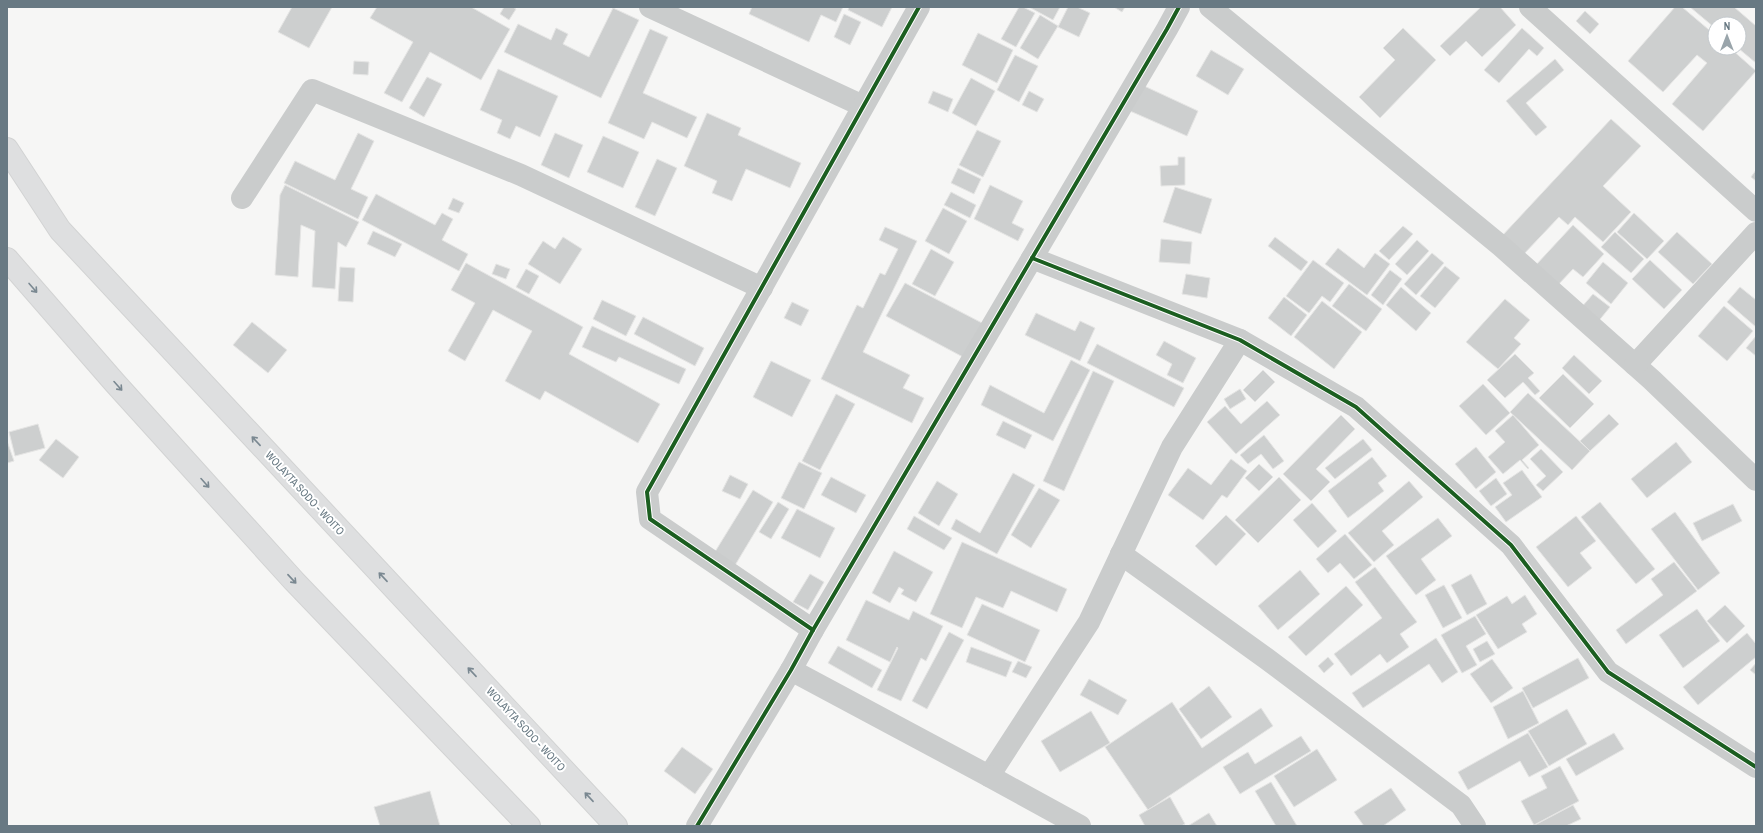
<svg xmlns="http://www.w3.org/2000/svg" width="1763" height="833" font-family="'Archivo Narrow',sans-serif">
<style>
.building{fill:#cdcfcf;stroke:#e5e5e4}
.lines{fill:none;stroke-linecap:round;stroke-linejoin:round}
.trunk-casing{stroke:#d2d3d3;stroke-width:24}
.minor{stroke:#cacccc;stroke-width:22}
.trunk{stroke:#dedfe0;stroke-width:22}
.cycleway-casing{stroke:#fff;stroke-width:6}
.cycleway{stroke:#1b5e20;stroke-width:4}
.oneway{stroke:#7a8891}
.labels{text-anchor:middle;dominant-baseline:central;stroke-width:4;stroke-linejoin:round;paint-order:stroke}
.street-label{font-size:11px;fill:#687983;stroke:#fff}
</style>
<rect width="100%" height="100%" fill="#f6f6f5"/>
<!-- building -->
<g class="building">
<polygon points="292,7 332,7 309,48 278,32"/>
<polygon points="377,7 471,7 510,29 481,80 430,52 402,102 384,93 413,42 370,18"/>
<polygon points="504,7 513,7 516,9 509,20 500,14"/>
<polygon points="752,7 843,7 836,22 821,15 809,42 749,14"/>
<polygon points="849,7 892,7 882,27 848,10"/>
<polygon points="1019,7 1023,7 1035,13 1016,47 1001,39"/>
<polygon points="1029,7 1060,7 1053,20"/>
<polygon points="1068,7 1077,7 1090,13 1079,37 1058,27"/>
<polygon points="1114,7 1125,7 1122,12"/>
<polygon points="1481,7 1500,7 1516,25 1482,57 1466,41 1450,56 1440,46"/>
<polygon points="1675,7 1682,7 1715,35 1715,48 1730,48 1756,71 1703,131 1672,104 1707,63 1697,55 1663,92 1628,61"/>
<polygon points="1690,7 1734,7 1756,26 1756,63 1738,48 1739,24 1715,24 1715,28"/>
<polygon points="613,8 639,20 601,98 504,52 518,24 551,40 556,28 568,34 563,44 589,57"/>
<polygon points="1585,11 1599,24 1590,34 1576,21"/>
<polygon points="844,14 861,22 850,45 834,37"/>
<polygon points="1040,15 1058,26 1038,59 1020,48"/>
<polygon points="1403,28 1436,60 1380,118 1359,97 1395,60 1383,48"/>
<polygon points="1522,28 1544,48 1537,56 1529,49 1499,83 1484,70"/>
<polygon points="650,29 668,37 643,93 697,117 687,138 652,122 644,139 608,123"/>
<polygon points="978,33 1013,50 997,83 962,65"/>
<polygon points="1211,50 1244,69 1228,95 1196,76"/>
<polygon points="1015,55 1038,66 1019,102 997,90"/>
<polygon points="1555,59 1564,70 1526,103 1547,127 1536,136 1506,101"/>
<polygon points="354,61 369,62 368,75 353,74"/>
<polygon points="498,69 558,96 540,137 516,126 510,139 497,133 502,120 480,110"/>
<polygon points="427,77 442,84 424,117 409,108"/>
<polygon points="971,78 995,91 976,126 952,113"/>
<polygon points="1142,85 1198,111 1187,136 1130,111"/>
<polygon points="933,91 953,99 948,112 928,103"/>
<polygon points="1029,91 1044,99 1037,112 1022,105"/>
<polygon points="707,113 741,128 738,135 801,163 790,188 746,169 732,201 712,193 717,181 684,166"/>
<polygon points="1611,119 1641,146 1603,186 1631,212 1603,242 1575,217 1568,225 1559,217 1522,256 1501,237"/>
<polygon points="977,130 1001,141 983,177 959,165"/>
<polygon points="358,133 374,141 351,189 368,197 358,219 284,183 295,161 335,180"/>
<polygon points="555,133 583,145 569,178 541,165"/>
<polygon points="603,136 639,152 623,188 587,172"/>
<polygon points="1178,157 1185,157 1185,185 1161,186 1160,166 1178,165"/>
<polygon points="657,159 677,168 655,216 635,207"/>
<polygon points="958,168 981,179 974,194 951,183"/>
<polygon points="1756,170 1756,181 1751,177"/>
<polygon points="285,185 359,222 346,247 338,242 335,289 312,287 315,231 301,225 298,277 275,275 280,195"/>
<polygon points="990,185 1023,201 1012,223 1024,229 1018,241 974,219"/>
<polygon points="1175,187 1212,199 1201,234 1163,222"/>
<polygon points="951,192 976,205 970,218 944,205"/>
<polygon points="376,194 435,225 442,213 453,219 442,240 468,254 459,271 362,220"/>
<polygon points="453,198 464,203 459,213 448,209"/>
<polygon points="943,208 967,221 949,254 925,241"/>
<polygon points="1634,213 1664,241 1647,259 1617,232"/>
<polygon points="1573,225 1604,254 1583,277 1573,269 1556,287 1535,266"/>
<polygon points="1403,226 1413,234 1389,260 1379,251"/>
<polygon points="885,227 917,241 863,352 910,375 903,388 924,398 912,423 821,379 857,305 863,308 880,273 885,275 898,249 879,240"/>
<polygon points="373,231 402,244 395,257 367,244"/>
<polygon points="1615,232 1644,259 1631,273 1601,247"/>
<polygon points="1677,232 1712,264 1693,284 1658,252"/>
<polygon points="563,237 582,249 560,284 528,264 543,241 555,249"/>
<polygon points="1275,237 1308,262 1301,271 1268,246"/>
<polygon points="1161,239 1192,242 1190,264 1159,262"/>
<polygon points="1417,240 1429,251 1407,275 1395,264"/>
<polygon points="1338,248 1364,268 1375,253 1390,264 1367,295 1325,264"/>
<polygon points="931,249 954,262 935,296 912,284"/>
<polygon points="1432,253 1444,263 1416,295 1404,284"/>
<polygon points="1313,260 1344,283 1330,302 1322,296 1309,313 1286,296"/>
<polygon points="1650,260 1682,290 1664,309 1632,279"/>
<polygon points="1603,262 1628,283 1611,304 1586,283"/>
<polygon points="466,263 583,327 569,354 660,404 638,443 545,391 540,400 505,381 532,331 493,310 465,361 448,351 475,303 451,290"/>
<polygon points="496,264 510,269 506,279 492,274"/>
<polygon points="1445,266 1460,278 1435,308 1420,296"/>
<polygon points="340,267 355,268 353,302 338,301"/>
<polygon points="526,269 539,276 529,294 516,287"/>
<polygon points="1390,270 1402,279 1383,305 1371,295"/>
<polygon points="1186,274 1210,278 1207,298 1182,294"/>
<polygon points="905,283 982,323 963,357 886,316"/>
<polygon points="1349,284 1382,309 1366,331 1332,306"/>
<polygon points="1401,287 1431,313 1416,331 1386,305"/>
<polygon points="1740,287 1756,300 1756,327 1727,302"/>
<polygon points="1593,294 1610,307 1597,323 1580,309"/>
<polygon points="1284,297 1307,315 1291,336 1268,318"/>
<polygon points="1505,299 1530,320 1514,338 1521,344 1498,369 1466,342"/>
<polygon points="602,300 636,316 626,336 593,319"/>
<polygon points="1322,301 1362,332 1334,369 1294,337"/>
<polygon points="792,302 809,310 801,326 784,318"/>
<polygon points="1724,306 1753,331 1727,361 1698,336"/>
<polygon points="1036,313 1075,331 1080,321 1095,328 1080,361 1025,335"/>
<polygon points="643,317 704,348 695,366 634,334"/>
<polygon points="252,322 287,350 268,373 233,345"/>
<polygon points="592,326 686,369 679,384 619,357 616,362 582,347"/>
<polygon points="1756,336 1756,356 1746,348"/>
<polygon points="1164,341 1196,358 1183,383 1167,375 1172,364 1156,355"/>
<polygon points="1097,344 1184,388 1174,407 1087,363"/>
<polygon points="1515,354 1534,373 1528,378 1540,391 1535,395 1523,382 1505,398 1487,380"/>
<polygon points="1574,355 1602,381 1589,394 1562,368"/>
<polygon points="1071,360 1090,370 1053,441 981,405 990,385 1044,413"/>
<polygon points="771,361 811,380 792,417 753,397"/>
<polygon points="1263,370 1275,382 1255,402 1243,390"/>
<polygon points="1093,371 1114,381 1064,491 1043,481"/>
<polygon points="1563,374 1594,404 1570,428 1539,398"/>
<polygon points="1483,384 1510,413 1486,435 1459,406"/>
<polygon points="1240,389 1246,399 1230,409 1224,399"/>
<polygon points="1528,393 1590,451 1572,470 1510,412"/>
<polygon points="836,394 855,404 820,470 802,461"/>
<polygon points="1267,401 1280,415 1236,454 1207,422 1225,406 1241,424"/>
<polygon points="1609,414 1619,424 1590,451 1580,441"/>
<polygon points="1341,415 1355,429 1316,469 1330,482 1311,501 1283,474"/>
<polygon points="1513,415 1539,445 1522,460 1529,468 1528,469 1520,460 1503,474 1488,457 1505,442 1495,431"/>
<polygon points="1003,421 1032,435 1025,449 996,435"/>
<polygon points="38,424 45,448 15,456 9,432"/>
<polygon points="1264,435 1284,461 1273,469 1261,454 1248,464 1240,455"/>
<polygon points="56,439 79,457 63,478 39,460"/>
<polygon points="1363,439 1372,450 1335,479 1325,468"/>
<polygon points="7,441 14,461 7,463"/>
<polygon points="1676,442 1692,462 1647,498 1631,479"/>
<polygon points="1476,447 1496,472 1476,489 1455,464"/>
<polygon points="1541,449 1563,472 1543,491 1536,485 1546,476 1530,459"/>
<polygon points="1372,457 1387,476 1378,483 1384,491 1348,518 1328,491"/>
<polygon points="1231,459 1247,471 1227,498 1222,495 1203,520 1168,495 1188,468 1211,485"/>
<polygon points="799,462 822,473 804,509 781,498"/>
<polygon points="1259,464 1273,477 1259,491 1245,478"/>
<polygon points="1522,470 1542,497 1506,522 1495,507 1512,495 1503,483"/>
<polygon points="1013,473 1035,485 997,554 951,529 956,519 980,533"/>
<polygon points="730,475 748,484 740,499 722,491"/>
<polygon points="831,477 866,495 856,513 821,495"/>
<polygon points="1279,477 1301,500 1258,543 1235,520"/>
<polygon points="1496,478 1507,494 1491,506 1479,491"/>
<polygon points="937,481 958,494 939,526 918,513"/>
<polygon points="1409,481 1423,497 1382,531 1394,545 1374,562 1348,533"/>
<polygon points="1039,488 1060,500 1031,548 1011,535"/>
<polygon points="753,490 773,502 734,567 713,555"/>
<polygon points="778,502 789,509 771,539 759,532"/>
<polygon points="1600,502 1655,569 1636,584 1581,517"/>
<polygon points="1312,503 1337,531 1318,548 1293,520"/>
<polygon points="1733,504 1742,521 1702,541 1693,523"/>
<polygon points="797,509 835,528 820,558 781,538"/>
<polygon points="1675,512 1720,573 1698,590 1651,529"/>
<polygon points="1226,515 1246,534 1216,566 1195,546"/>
<polygon points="914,516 952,538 944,550 907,529"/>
<polygon points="1576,516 1596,541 1580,553 1592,568 1568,587 1536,547"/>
<polygon points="1438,518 1452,536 1421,559 1436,580 1416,595 1386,556"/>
<polygon points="1345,534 1372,565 1354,579 1340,563 1328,573 1316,559"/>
<polygon points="962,542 1067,589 1057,612 1011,591 1003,608 976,597 962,628 930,614"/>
<polygon points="894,551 933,572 916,602 901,594 904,590 899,587 890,603 872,593"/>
<polygon points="1674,562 1697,591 1626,644 1616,630 1663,595 1651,579"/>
<polygon points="1375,567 1417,622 1400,634 1409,647 1387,663 1380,654 1351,676 1334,654 1382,618 1355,582"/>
<polygon points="1300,570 1320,594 1278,630 1258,606"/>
<polygon points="810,574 824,582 808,610 793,602"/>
<polygon points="1471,574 1487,604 1467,615 1451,585"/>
<polygon points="1444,585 1462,618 1443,628 1425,595"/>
<polygon points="1346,586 1363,605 1306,656 1288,637"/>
<polygon points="1525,595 1537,614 1522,624 1527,632 1498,649 1476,615 1507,596 1512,604"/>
<polygon points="866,600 909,620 913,611 943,626 926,661 921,658 901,701 877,690 898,648 897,647 890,662 846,640"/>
<polygon points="982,604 1040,630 1025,662 967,635"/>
<polygon points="1725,605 1745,626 1727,643 1707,621"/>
<polygon points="1697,609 1720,641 1683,668 1659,635"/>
<polygon points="1475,616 1486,634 1466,646 1477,665 1462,673 1441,635"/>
<polygon points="949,632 964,640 927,709 912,701"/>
<polygon points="1747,633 1756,644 1756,657 1698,705 1683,687"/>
<polygon points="1436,638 1458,672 1442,683 1429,664 1363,708 1352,693"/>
<polygon points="1487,641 1495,654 1480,662 1473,649"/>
<polygon points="838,646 882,670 872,688 828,663"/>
<polygon points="971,647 1012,662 1006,677 966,662"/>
<polygon points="1328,657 1334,664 1324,673 1318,666"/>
<polygon points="1578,658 1589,678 1533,708 1522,688"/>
<polygon points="1492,659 1513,688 1491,703 1470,674"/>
<polygon points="1018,661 1032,667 1026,678 1012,672"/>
<polygon points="1756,663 1756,675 1750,670"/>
<polygon points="1089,679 1127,700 1118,715 1080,695"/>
<polygon points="1209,686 1232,717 1201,739 1179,709"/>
<polygon points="1523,691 1539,723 1508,739 1493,707"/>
<polygon points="1172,702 1202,748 1261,708 1273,726 1148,810 1105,747"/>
<polygon points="1567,709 1587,744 1549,766 1528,731"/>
<polygon points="1091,711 1110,743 1060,772 1041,741"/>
<polygon points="1528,733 1548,767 1529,777 1520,761 1468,790 1458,772"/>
<polygon points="1614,733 1624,749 1576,776 1566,759"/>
<polygon points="1301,736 1311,751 1240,794 1223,767 1248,752 1255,764"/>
<polygon points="682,747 713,769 695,794 664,771"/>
<polygon points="1317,749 1337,780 1294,807 1274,776"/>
<polygon points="1560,766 1579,801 1534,825 1521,801 1547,788 1541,776"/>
<polygon points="1271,782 1297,826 1276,826 1255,791"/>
<polygon points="1391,788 1406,810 1383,826 1364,826 1354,812"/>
<polygon points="430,791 440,826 380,826 374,807"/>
<polygon points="1170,797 1185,824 1181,826 1145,826 1139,815"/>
<polygon points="1573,805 1581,819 1566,826 1533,826"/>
<polygon points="1209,813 1217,826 1188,826"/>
</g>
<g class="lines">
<!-- trunk casing -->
<g class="trunk-casing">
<g id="trunk">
<polyline points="7,149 60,230 616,826"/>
<polyline points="7,259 115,383 294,581 529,826"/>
</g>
</g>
<!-- minor -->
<g class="minor">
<polyline points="650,7 863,106"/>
<polyline points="1210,7 1501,246 1652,380 1756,480"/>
<polyline points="1530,7 1756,211"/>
<polyline points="242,198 312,90 521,175 762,288"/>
<polyline points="1032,258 1240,340 1356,407 1511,545 1608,672 1756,767"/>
<polyline points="1635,365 1756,233"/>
<polyline points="1121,554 1267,659 1461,805 1475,826"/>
<polyline points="813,630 650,519 647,492 919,7"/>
<polyline points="791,670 989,776 1089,622 1172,447 1240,340"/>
<polyline points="989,776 1080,826"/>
<polyline points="697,826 791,670 813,630 1167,29 1179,7"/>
</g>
<!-- trunk -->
<use href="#trunk" class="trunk"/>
<!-- cycleway casing -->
<g class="cycleway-casing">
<g id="cycleway">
<polyline points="1032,258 1240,340 1356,407 1511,545 1608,672 1756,767"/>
<polyline points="813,630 650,519 647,492 919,7"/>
<polyline points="697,826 791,670 813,630 1167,29 1179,7"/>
</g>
</g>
<!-- cycleway -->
<use href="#cycleway" class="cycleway"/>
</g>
<!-- one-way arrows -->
<defs><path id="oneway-shaft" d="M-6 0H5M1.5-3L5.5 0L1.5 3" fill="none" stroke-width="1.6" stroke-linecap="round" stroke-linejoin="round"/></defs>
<g class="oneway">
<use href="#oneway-shaft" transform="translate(33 288) rotate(49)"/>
<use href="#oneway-shaft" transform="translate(118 386) rotate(48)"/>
<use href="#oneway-shaft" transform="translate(256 441) rotate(-133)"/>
<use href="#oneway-shaft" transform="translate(205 483) rotate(48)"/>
<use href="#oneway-shaft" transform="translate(383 577) rotate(-133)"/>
<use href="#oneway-shaft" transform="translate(292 579) rotate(47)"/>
<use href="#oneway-shaft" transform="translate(472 672) rotate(-133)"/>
<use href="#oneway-shaft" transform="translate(589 797) rotate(-133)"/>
</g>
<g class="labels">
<!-- street labels -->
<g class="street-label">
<text transform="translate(305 493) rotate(47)">WOLAYTA SODO - WOITO</text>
<text transform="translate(526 729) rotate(47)">WOLAYTA SODO - WOITO</text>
</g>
</g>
<!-- border -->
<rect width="1763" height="833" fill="none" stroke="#687983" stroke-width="16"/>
<!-- north arrow -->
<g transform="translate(1727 36)"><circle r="19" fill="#ffffff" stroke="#c3c9cd"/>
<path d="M0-3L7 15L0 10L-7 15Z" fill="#9aa5ab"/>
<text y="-6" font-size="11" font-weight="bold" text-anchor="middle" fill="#687983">N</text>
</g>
</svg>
